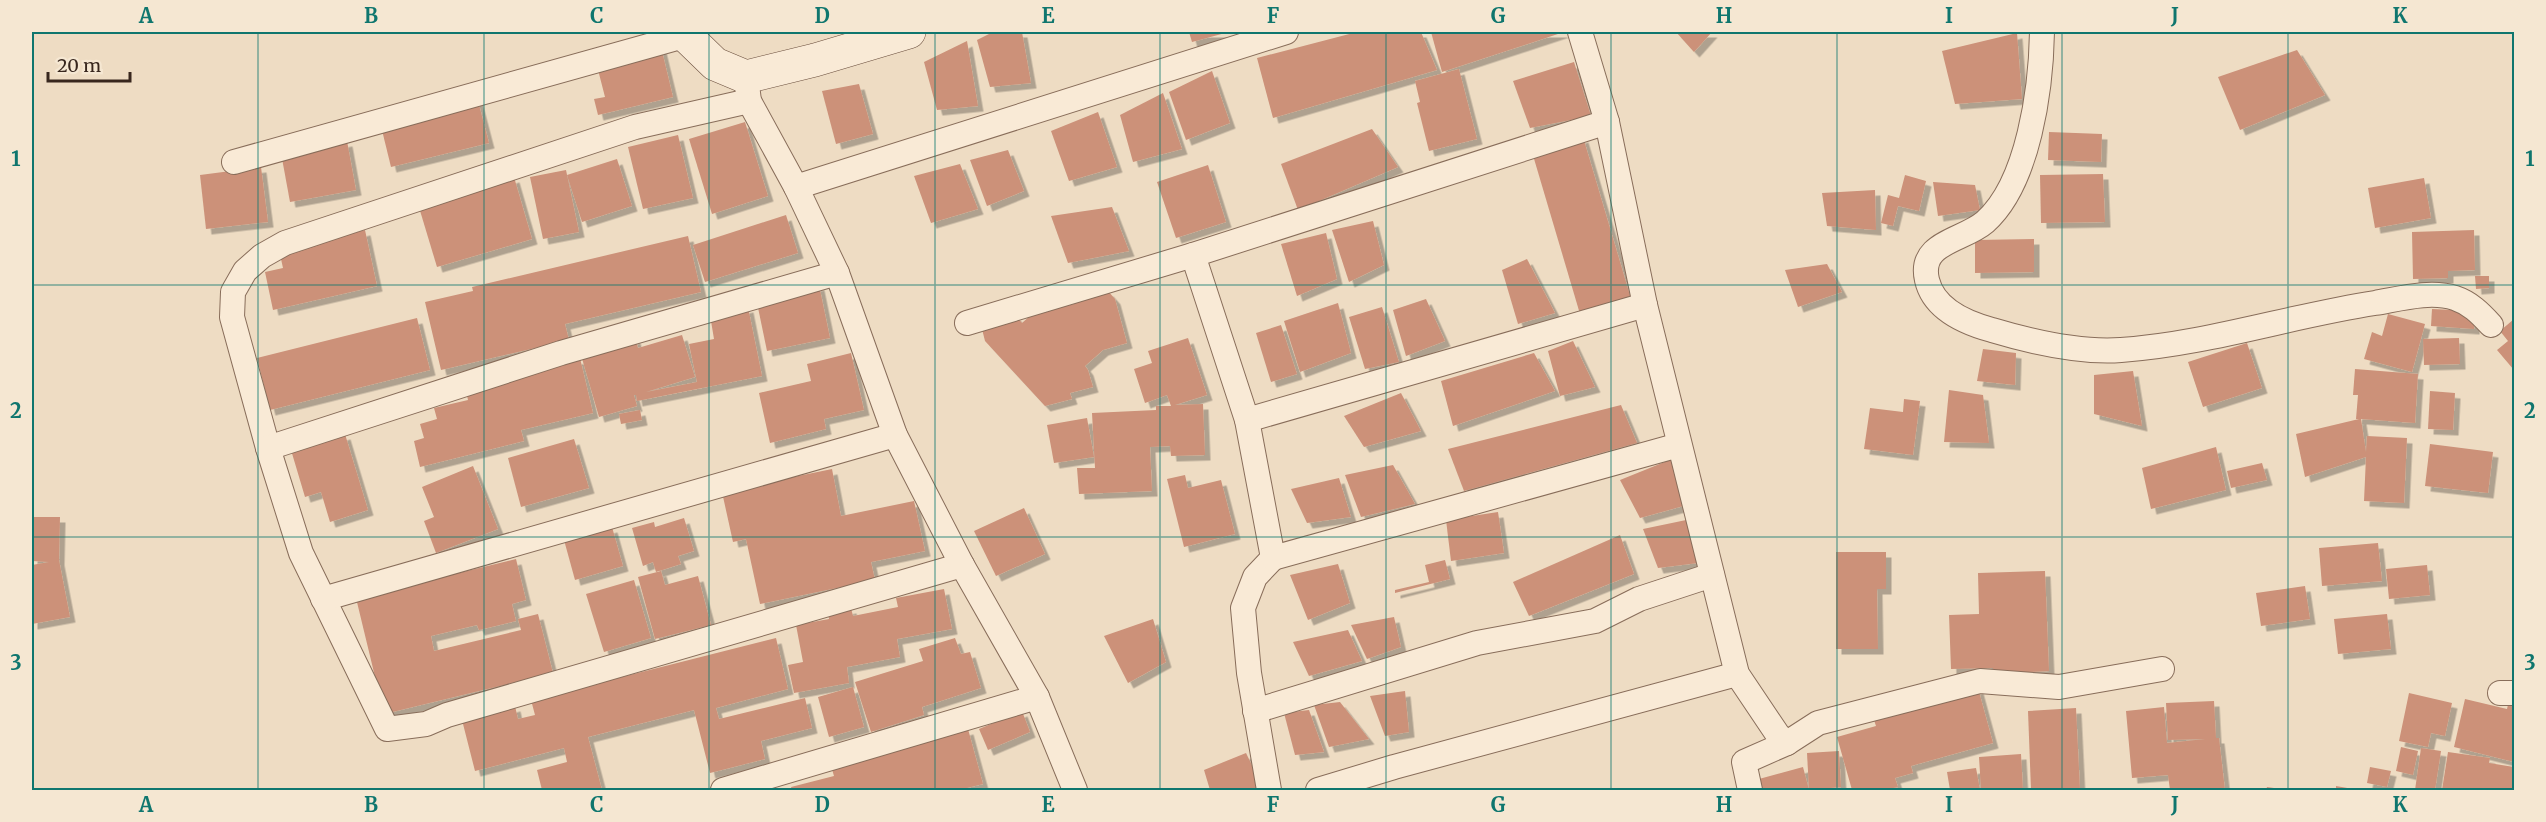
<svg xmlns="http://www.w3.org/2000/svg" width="2546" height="822" font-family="Merriweather,serif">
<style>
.building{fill:#cc9179;filter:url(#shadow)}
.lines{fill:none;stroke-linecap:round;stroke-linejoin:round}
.street-casing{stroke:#886d5a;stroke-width:26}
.secondary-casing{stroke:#6a4e3d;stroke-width:34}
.street{stroke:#f9ead6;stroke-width:24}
.secondary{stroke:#f9ead6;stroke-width:33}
.grid{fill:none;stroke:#0f766e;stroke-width:1.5;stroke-opacity:0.55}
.neatline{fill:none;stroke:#0f766e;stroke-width:2}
.grid-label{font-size:20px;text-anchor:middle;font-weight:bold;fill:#0f766e}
</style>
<defs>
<filter id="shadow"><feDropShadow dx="5.5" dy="5.5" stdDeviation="0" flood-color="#0004"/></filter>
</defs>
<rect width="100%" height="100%" fill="#eedcc3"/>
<!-- building -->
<g class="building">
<polygon points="993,32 1022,32 1031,83 990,87 977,40"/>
<polygon points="1189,32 1229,32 1192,42"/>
<polygon points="1357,32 1421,32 1437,70 1273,118 1257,58"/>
<polygon points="1431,32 1564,32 1442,72"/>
<polygon points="1676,32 1712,32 1694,52"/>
<polygon points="2017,33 2022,99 1955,104 1942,51"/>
<polygon points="967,41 978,106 937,110 924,62"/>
<polygon points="661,47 673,97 598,115 594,99 605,97 596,62"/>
<polygon points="2297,50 2325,95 2240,130 2218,77"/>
<polygon points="1574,62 1591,116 1530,128 1513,81"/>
<polygon points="1459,69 1477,139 1429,151 1417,103 1420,102 1415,81"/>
<polygon points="1212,71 1230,123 1186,140 1169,92"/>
<polygon points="859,84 873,134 836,144 822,91"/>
<polygon points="1163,93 1182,149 1133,162 1120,115"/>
<polygon points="477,97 489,143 391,167 380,122"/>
<polygon points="1098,112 1117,167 1069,181 1051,131"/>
<polygon points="745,122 768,196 712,214 689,139"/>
<polygon points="1372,129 1398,167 1298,210 1281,164"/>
<polygon points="2049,132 2102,134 2101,162 2048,160"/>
<polygon points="678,135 693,198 643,209 628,147"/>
<polygon points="1583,137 1631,299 1580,314 1532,152"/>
<polygon points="347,141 356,190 290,202 281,153"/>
<polygon points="1008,150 1024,191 987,206 970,160"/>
<polygon points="617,159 632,206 582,222 567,175"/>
<polygon points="960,164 978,209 931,223 914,176"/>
<polygon points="1208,165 1226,222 1176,238 1157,182"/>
<polygon points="261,167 268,222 206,229 200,175"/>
<polygon points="566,170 579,232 543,239 530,177"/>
<polygon points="2103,174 2105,222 2041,223 2040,175"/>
<polygon points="1905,175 1926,181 1919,211 1898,206 1893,226 1881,223 1888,195 1899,198"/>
<polygon points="514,177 532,239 437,267 418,204"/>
<polygon points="2424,178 2431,218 2375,228 2368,188"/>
<polygon points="1933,182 1975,185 1980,210 1938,216"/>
<polygon points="1875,190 1876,230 1827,226 1822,193"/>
<polygon points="1112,207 1129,251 1068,263 1051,216"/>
<polygon points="786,215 798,253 705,282 693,245"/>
<polygon points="1373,221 1384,265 1349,282 1332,230"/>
<polygon points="365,230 377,286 273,310 265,272 283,268 279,250"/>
<polygon points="2474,230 2475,270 2448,271 2448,278 2413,279 2412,232"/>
<polygon points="1326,233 1337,279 1297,296 1281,244"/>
<polygon points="688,236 701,292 565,324 569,340 441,370 425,302 473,291 472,287"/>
<polygon points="2034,239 2034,272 1975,273 1975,240"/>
<polygon points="1527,259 1555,313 1518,324 1502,270"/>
<polygon points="1827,264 1842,292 1798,307 1785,270"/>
<polygon points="2475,276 2489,276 2489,288 2476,289"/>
<polygon points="819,285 830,338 767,351 756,298"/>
<polygon points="1108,291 1115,299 1127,343 1103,350 1085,366 1088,370 1093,387 1070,393 1072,399 1045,406 985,341 982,329 1015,315 1022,323 1031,315 1074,304 1070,300"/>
<polygon points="1426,299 1445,341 1406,356 1393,310"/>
<polygon points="1338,303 1351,353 1300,372 1284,321"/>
<polygon points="748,307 762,376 637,401 636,395 634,395 637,406 599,417 581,355 635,338 638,348 682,335 695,377 646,392 697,382 689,344 714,339 710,315"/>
<polygon points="1382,307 1399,362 1365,369 1349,317"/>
<polygon points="2432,309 2475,311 2474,329 2431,326"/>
<polygon points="2388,314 2425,324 2412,372 2364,359 2372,332 2382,336"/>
<polygon points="417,318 430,370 270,410 257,358"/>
<polygon points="2514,319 2514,370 2497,350 2508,341 2500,331"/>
<polygon points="1281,325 1297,374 1271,382 1256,333"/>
<polygon points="1188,338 1207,395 1175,405 1203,404 1205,455 1171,456 1170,446 1150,447 1152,491 1079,494 1077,468 1095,468 1092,413 1156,410 1156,406 1171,406 1167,395 1145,403 1134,369 1152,363 1148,351"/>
<polygon points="2459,338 2460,364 2424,365 2423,339"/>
<polygon points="1573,341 1595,387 1560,396 1548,351"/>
<polygon points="2247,343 2262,388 2203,407 2188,362"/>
<polygon points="1983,349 2016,353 2015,385 1977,381"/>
<polygon points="851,353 864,410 824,419 826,429 770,443 759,393 811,381 807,364"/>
<polygon points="1534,353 1555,391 1453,426 1441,381"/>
<polygon points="580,358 593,413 521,430 524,441 420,467 414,441 424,438 420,424 437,419 434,408 468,400 465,387"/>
<polygon points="2355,369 2418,374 2415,423 2361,419 2366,452 2367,436 2407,438 2404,503 2364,501 2366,457 2305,477 2296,434 2359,419 2356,419 2358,395 2353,395"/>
<polygon points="2133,371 2142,426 2094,414 2094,375"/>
<polygon points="1949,390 1983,395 1989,443 1944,442"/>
<polygon points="2430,391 2455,393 2453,430 2428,429"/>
<polygon points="1401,393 1421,431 1364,447 1344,416"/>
<polygon points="1904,399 1920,401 1913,455 1864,449 1870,408 1903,412"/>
<polygon points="1621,405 1637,443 1464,491 1448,449"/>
<polygon points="640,410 642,420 621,424 619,414"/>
<polygon points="1087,418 1094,457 1054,463 1047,425"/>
<polygon points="345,434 368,510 330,522 321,492 305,497 291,450"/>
<polygon points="574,439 589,488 521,507 508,458"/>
<polygon points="2430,444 2493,452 2488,493 2425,486"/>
<polygon points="2216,447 2226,490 2151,509 2142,468"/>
<polygon points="1677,457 1687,505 1640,518 1620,480"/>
<polygon points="2262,463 2267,480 2231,488 2227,471"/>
<polygon points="1393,465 1415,504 1361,517 1345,475"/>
<polygon points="473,466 498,529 436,553 424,521 434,517 422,487"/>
<polygon points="832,469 841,516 914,501 925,551 871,562 875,580 760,604 746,539 733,542 722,492"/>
<polygon points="1185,475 1188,488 1221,480 1235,534 1184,547 1167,479"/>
<polygon points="1339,478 1351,517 1307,523 1291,489"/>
<polygon points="1024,508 1045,554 996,576 974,531"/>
<polygon points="1498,512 1504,553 1451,561 1446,520"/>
<polygon points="32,517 60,517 59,560 70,617 32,624 32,565 49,562 32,561"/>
<polygon points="684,518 694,551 678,556 681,564 656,572 653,562 643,566 632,528 654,522 655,527"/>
<polygon points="1691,519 1698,563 1658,568 1643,529"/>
<polygon points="612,527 623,566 575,580 564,540"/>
<polygon points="1620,535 1634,574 1529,616 1513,582"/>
<polygon points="2378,543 2382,581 2322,586 2319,548"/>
<polygon points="1836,552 1886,552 1886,589 1877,589 1878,649 1836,649"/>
<polygon points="516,559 526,600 512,604 516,621 479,630 477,625 431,636 434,651 521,630 518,619 538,614 553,673 384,714 356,598"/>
<polygon points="1445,560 1450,579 1395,593 1395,590 1429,582 1425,565"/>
<polygon points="1338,564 1350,603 1308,620 1290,575"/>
<polygon points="2427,565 2430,595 2389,599 2386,569"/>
<polygon points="661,571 665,585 698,576 711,625 655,639 638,577"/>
<polygon points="2045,571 2049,671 1993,674 1993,668 1951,669 1949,615 1979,614 1978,573"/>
<polygon points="634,580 651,638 604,652 586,594"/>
<polygon points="2305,586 2310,619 2261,626 2256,593"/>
<polygon points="944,589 952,629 897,639 900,657 847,667 849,683 794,693 788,665 803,662 796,625 829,619 828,613 851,608 853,616 898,607 896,598"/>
<polygon points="2387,614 2391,649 2338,654 2334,619"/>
<polygon points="1394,617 1401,647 1367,659 1351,625"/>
<polygon points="1153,619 1166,662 1128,683 1104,636"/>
<polygon points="1348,630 1362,661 1309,676 1293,642"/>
<polygon points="776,638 788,689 716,708 719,719 805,698 812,728 761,741 765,759 710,773 694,710 588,737 602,790 542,790 537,770 567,762 564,748 475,771 462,720 515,706 518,719 535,715 531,700"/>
<polygon points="955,638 961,654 970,652 981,688 922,707 924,715 871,732 855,682 923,661 919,649"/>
<polygon points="853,687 864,727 829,737 818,697"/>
<polygon points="1978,688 1993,743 1911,766 1913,773 1895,778 1898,787 1884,790 1852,790 1837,737 1876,726 1873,717"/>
<polygon points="1405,691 1409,732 1385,736 1370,696"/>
<polygon points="2409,693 2452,703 2445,736 2431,733 2428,747 2399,741"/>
<polygon points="2510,696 2514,697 2514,762 2454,747 2465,699 2507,709"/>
<polygon points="2214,701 2216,738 2219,738 2225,790 2170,790 2168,775 2132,778 2126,711 2164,707 2167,743 2205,739 2168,740 2166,703"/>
<polygon points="1340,702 1369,739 1329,747 1314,705"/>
<polygon points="2076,708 2080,790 2031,790 2028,711"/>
<polygon points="1309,710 1324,752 1295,755 1284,713"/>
<polygon points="1022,711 1030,732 988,750 979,729"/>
<polygon points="968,729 983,784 959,790 792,790 791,787 834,776 831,766"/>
<polygon points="2401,747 2418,751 2413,775 2396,771"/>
<polygon points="2421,748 2441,751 2435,790 2415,790"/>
<polygon points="1839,751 1841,787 1809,790 1807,753"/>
<polygon points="2448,752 2490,758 2489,763 2514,767 2514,790 2442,790"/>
<polygon points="1246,753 1264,790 1210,790 1204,770"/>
<polygon points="2021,754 2023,790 1981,790 1979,757"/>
<polygon points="1803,767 1809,790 1763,790 1759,779"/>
<polygon points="2370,767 2391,771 2387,787 2367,783"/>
<polygon points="1976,768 1980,790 1950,790 1947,772"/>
<polygon points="2336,786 2353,789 2353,790 2336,790"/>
<polygon points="2267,787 2281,789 2281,790 2266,790"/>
</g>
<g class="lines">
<!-- street casing -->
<g class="street-casing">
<g id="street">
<polyline points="1580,32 1607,122 1645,305 1737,674 1778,735 1787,743"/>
<path d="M2042,32C2041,88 2029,183 1985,222C1963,241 1918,242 1927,280C1934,310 1966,323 1992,330C2032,342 2079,353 2121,350C2207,344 2290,316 2375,303C2399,299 2430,290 2455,298C2470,303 2480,313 2491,325"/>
<polyline points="747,85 749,101 796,187 837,273 895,435 962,565 1037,697 1075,790"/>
<polyline points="749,101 635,127 285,243 262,256 245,271 233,292 232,317 268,448 301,553 387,729 426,724 447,715 962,565"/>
<polyline points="234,162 684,36"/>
<polyline points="796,187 1286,32"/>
<polyline points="1193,255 1247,420 1273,558 1255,577 1243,608 1249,673 1269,790"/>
<polyline points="967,323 1193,255 1607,122"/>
<polyline points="1247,420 1645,305"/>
<polyline points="268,448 561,353 837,273"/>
<polyline points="1273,558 1679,445"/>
<polyline points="323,599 895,435"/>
<polyline points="2500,693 2514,693"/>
<polyline points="1255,711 1477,643 1595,621 1639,599 1712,575"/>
<polyline points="723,790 1037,697"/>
<polyline points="1318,790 1394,767 1737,674"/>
<polyline points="1750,790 1744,762 1787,743 1818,723 1980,681 2059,687 2162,669"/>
</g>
</g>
<!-- secondary casing -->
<g class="secondary-casing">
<polyline id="secondary" points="682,32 715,64 746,77 815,60 909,32"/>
</g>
<!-- street -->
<use href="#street" class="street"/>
<!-- secondary -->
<use href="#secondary" class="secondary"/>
</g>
<!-- grid -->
<path class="grid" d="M258,32V790M484,32V790M709,32V790M935,32V790M1160,32V790M1386,32V790M1611,32V790M1837,32V790M2062,32V790M2288,32V790M32,285H2514M32,537H2514"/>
<!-- border -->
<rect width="2546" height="822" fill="none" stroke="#f5e7d2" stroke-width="66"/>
<!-- scale -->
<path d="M48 72v9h82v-9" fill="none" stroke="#38271e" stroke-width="3"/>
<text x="57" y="72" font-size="18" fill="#38271e" stroke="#f5e7d2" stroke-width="4.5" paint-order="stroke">20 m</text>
<rect x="33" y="33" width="2480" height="756" class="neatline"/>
<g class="grid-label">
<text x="146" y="23">A</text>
<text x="371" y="23">B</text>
<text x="597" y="23">C</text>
<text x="822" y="23">D</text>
<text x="1048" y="23">E</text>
<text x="1273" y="23">F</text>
<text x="1498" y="23">G</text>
<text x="1724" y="23">H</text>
<text x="1949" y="23">I</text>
<text x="2175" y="23">J</text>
<text x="2400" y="23">K</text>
<text x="16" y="166">1</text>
<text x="2530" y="166">1</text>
<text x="16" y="418">2</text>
<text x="2530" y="418">2</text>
<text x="16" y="670">3</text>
<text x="2530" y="670">3</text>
<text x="146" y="812">A</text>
<text x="371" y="812">B</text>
<text x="597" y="812">C</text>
<text x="822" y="812">D</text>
<text x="1048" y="812">E</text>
<text x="1273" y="812">F</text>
<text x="1498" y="812">G</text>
<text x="1724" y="812">H</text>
<text x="1949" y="812">I</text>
<text x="2175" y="812">J</text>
<text x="2400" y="812">K</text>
</g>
</svg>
